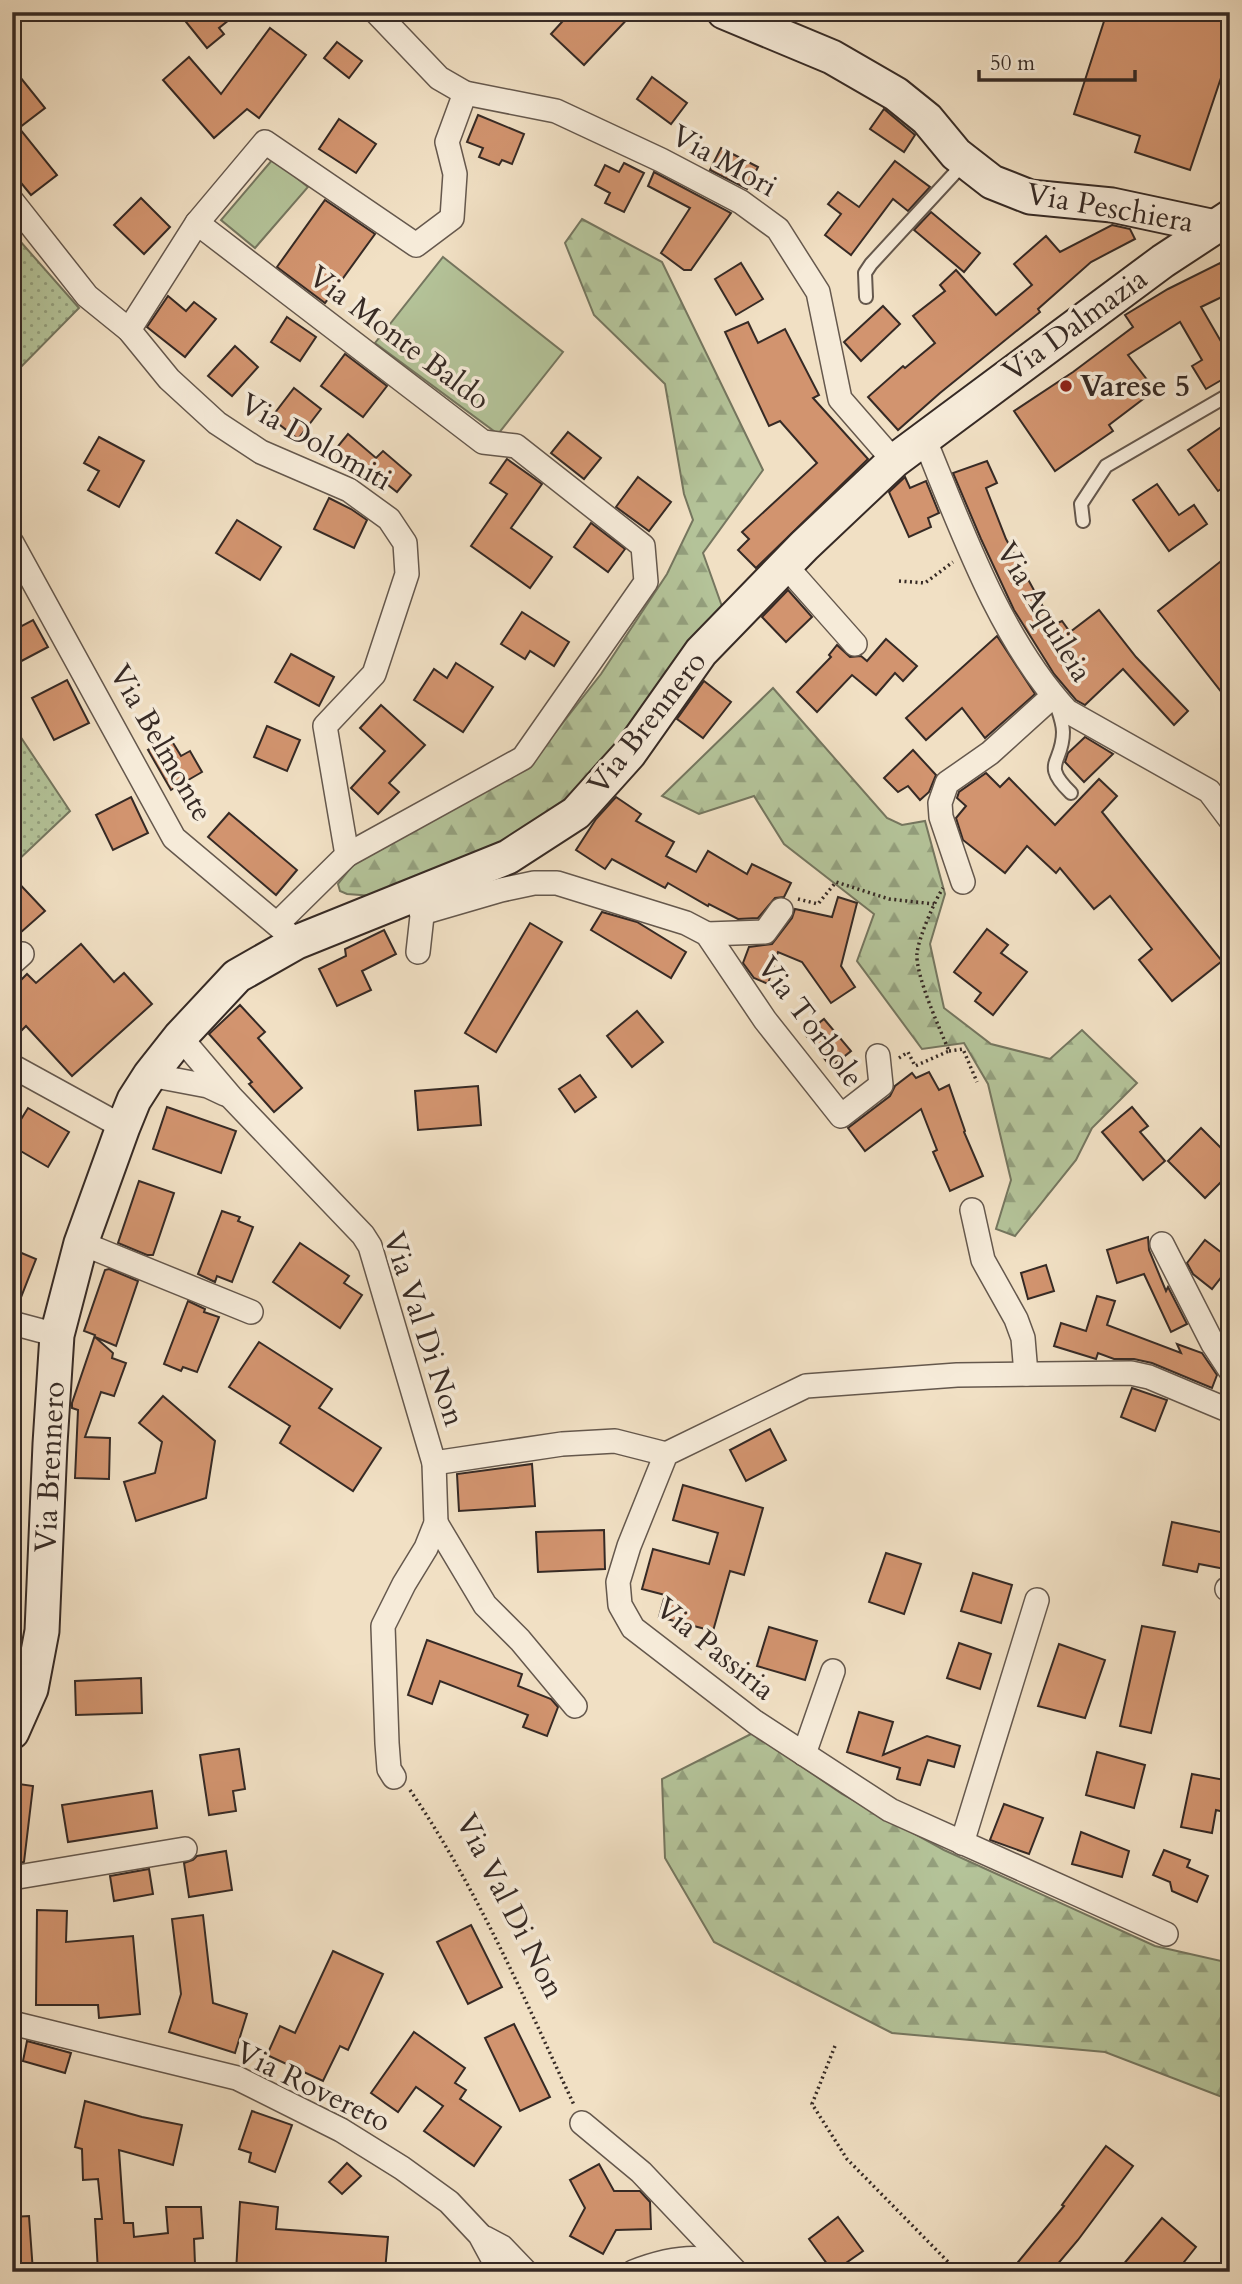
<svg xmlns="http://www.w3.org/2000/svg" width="1242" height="2284" font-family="Cardo,serif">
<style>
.grass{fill:url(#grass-dots);stroke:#75765f;stroke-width:2}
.forest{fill:url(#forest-firs);stroke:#75765f;stroke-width:2}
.pitch{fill:#b4c399;stroke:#75765f;stroke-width:2}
.building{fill:#d2946f;stroke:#362a25;stroke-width:2}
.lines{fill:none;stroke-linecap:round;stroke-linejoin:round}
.lane-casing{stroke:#65584d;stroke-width:16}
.street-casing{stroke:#65584d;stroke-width:26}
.secondary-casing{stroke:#362a25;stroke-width:37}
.path{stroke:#362a25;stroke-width:3.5;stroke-dasharray:2 3.5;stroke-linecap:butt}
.lane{stroke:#f6ebd9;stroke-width:12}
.street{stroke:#f6ebd9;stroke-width:23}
.secondary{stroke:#f6ebd9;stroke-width:33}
.poi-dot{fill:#8f2418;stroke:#f6ebd9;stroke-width:2.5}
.labels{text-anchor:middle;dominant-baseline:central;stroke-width:7;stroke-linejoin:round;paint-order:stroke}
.street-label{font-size:30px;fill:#362a25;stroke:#f6ebd9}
.poi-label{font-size:30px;font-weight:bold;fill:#362a25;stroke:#f6ebd9;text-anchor:start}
</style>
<defs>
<pattern id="grass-dots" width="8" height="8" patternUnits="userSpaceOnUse" patternTransform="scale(1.75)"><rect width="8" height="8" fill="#b4c399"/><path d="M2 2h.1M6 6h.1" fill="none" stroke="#939f7d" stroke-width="1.8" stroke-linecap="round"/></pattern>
<pattern id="forest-firs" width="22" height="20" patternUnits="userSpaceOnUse" patternTransform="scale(1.75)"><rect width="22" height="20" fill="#b4c399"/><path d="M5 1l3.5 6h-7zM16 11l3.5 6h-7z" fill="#939f7d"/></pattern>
</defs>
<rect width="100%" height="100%" fill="#f1e0c4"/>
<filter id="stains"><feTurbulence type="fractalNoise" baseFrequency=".00286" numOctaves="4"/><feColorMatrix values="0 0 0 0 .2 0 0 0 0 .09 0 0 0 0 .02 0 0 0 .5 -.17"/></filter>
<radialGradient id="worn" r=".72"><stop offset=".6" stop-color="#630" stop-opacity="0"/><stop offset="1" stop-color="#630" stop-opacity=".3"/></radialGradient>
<!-- grass -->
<g class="grass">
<polygon points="12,232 79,308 13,375 12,375"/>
<polygon points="12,724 70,811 12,866"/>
</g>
<!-- forest -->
<g class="forest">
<polygon points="582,219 662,262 763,470 703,553 724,612 570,802 501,849 374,896 347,894 340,891 338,884 357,860 529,766 601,674 667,574 693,520 684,494 665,384 594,315 565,243"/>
<polygon points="773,688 887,818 902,825 925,821 945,894 930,944 944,1008 991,1044 1050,1059 1082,1030 1137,1083 1092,1128 1076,1160 1015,1236 996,1229 1011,1180 988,1084 964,1043 922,1049 857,961 874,914 784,844 754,796 699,814 662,796"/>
<polygon points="753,1733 842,1794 944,1850 1155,1946 1230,1963 1230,2100 1105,2052 892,2033 714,1942 665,1858 662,1779"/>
</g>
<!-- pitch -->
<g class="pitch">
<polygon points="273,159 308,187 255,248 221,220"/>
<polygon points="443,257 563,352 498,434 375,343"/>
</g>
<!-- building -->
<g class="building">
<polygon points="178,12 239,12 219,28 224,34 207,48"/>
<polygon points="571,12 634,12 584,65 551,34"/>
<polygon points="1107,12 1230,12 1230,51 1190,170 1135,152 1140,136 1074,114"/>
<polygon points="270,28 306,55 259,118 247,109 214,138 163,80 189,57 221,94"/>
<polygon points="337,42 362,61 349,78 324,58"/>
<polygon points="12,67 45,108 19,128 57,175 31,195 12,172"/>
<polygon points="652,77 687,103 671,124 637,99"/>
<polygon points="884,109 915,135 904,152 870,129"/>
<polygon points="478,115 524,134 512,164 502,160 499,165 479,157 483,148 467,142"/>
<polygon points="339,119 376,144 356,173 319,149"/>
<polygon points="721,148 758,167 747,189 710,170"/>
<polygon points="895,161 930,187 908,211 893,199 851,255 825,235 841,214 828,204 838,192 859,207"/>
<polygon points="624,163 644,173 624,212 605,203 610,193 595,185 605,165 619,172"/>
<polygon points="654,172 731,213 691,270 684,270 661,253 690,208 648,186"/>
<polygon points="141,198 170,227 144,254 114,225"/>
<polygon points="325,200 375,234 325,303 277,267"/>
<polygon points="931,212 980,253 964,272 914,230"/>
<polygon points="1112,225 1130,229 1135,239 1091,262 1038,309 1040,312 940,393 898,430 868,397 903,366 905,368 935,343 913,316 945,291 940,285 956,270 996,315 1032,285 1014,264 1046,236 1060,252"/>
<polygon points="741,263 763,299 736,315 715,279"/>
<polygon points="1220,263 1230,283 1230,293 1201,307 1230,357 1230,375 1206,389 1192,366 1202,360 1180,322 1128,355 1155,390 1109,425 1113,431 1055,471 1014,411 1073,372 1133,327 1125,315 1168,289"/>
<polygon points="168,296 186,311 194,302 216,319 185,357 147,327"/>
<polygon points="883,306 900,324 861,361 844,342"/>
<polygon points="287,317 316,337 300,361 271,342"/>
<polygon points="748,322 758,343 785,329 819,395 813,398 868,459 756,568 738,550 749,539 742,532 817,463 780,421 769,426 725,332"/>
<polygon points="235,346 258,367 232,396 208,376"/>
<polygon points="345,354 387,386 363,417 321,386"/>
<polygon points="294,388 321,409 298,439 271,418"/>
<polygon points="1230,421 1230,483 1218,491 1188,450"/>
<polygon points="568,432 601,458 584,479 551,453"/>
<polygon points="348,434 376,458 383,451 411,475 397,492 383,481 377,487 334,451"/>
<polygon points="99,437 144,461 119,507 88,490 99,471 84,463"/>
<polygon points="507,459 542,484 511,528 552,557 530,588 471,546 507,494 490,483"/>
<polygon points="987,461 997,483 986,488 1006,539 1053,625 1062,621 1070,632 1099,610 1136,657 1188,711 1174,725 1123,669 1085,705 1076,700 1054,674 1014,610 981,539 953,473"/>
<polygon points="638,477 671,502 649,531 616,507"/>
<polygon points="905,477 910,488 926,481 939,513 928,518 931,527 909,537 889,492"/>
<polygon points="1157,484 1179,515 1194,505 1207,524 1169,551 1133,500"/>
<polygon points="329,498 351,509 367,520 354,548 314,529"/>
<polygon points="237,520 281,547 260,580 216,553"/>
<polygon points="591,523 625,549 608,572 574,547"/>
<polygon points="1230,554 1230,703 1158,611"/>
<polygon points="788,590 812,617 786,642 762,617"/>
<polygon points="522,612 569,642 554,666 530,651 525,659 501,644"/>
<polygon points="33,620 48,647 12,666 12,631"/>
<polygon points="997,636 1035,694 985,738 962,708 926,740 906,718"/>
<polygon points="886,639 917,666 903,681 895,673 876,695 852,675 817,712 797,692 831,657 829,655 837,645 850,657 861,656 867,661"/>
<polygon points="291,654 334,677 319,706 275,682"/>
<polygon points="456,663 493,687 463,732 414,700 434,669 447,678"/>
<polygon points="67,680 89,723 54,740 32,698"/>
<polygon points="704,681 731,702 703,738 677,719"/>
<polygon points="381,705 425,745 389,783 399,792 378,814 351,788 385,751 360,728"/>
<polygon points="267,726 300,740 287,771 254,757"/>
<polygon points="1085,737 1113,754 1084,782 1065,762 1068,753"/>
<polygon points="170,738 181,756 190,751 202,772 171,790 148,750"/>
<polygon points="913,750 936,775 929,792 920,800 908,786 898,792 884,778"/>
<polygon points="986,773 1000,787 1009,778 1055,825 1099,779 1117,796 1102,812 1222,961 1172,1001 1139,960 1152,949 1110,896 1094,909 1060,868 1056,873 1027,846 1005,873 963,840 956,818 966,806 957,798 959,792"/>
<polygon points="131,797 148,833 113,850 96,815"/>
<polygon points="616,797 641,814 636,821 674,842 666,856 696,872 708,851 747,874 752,864 791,883 784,897 775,898 758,918 738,919 709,904 708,906 668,883 665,888 612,859 605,869 576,850 596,819"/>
<polygon points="229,813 297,870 276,895 208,837"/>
<polygon points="12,876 45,911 12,940"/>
<polygon points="838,897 857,903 841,966 855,987 831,1003 802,962 778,952 768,984 754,978 743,963 749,947 772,944 792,918 795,909 832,917"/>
<polygon points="602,912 637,922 686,952 671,978 591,930"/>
<polygon points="530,923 562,942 496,1052 465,1033"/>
<polygon points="987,929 1008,945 1001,953 1027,972 993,1015 975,1001 981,993 954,972"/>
<polygon points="384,930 396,954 362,971 371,990 337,1006 319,969 346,956 345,949"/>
<polygon points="81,944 114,982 124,973 152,1004 72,1076 26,1026 12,1040 12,989 27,974 36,983"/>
<polygon points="240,1005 265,1032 258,1038 302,1088 274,1112 249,1084 252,1082 209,1034"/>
<polygon points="637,1011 663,1042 632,1067 607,1036"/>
<polygon points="824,1019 851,1051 831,1067 805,1034"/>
<polygon points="929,1072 939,1090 949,1085 965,1131 964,1132 983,1176 950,1191 933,1152 937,1150 921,1109 865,1151 848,1128 890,1096 895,1086 912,1073 916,1078"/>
<polygon points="580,1075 596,1097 575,1112 559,1089"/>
<polygon points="478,1086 481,1125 418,1130 415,1091"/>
<polygon points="167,1107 236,1131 221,1173 153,1149"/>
<polygon points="1132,1107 1148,1126 1140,1132 1165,1161 1143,1180 1102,1132"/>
<polygon points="28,1108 69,1132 48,1167 12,1146 12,1134"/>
<polygon points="1201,1128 1230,1157 1230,1173 1205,1198 1168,1161"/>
<polygon points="139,1181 174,1193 153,1255 147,1255 118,1243"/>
<polygon points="222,1211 240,1217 238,1221 253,1227 232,1282 217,1276 215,1282 198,1274"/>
<polygon points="1148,1237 1149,1250 1166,1291 1168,1287 1187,1324 1171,1332 1144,1274 1117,1283 1107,1250"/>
<polygon points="1205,1240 1230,1259 1230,1266 1212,1289 1193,1274 1187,1263"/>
<polygon points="300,1243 349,1276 344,1283 362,1295 340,1328 273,1282"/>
<polygon points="12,1249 36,1259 16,1310 12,1309"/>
<polygon points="1046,1265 1054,1291 1028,1299 1021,1273"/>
<polygon points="109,1269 138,1281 116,1346 95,1337 113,1353 112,1358 126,1363 114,1396 101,1392 85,1437 110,1438 109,1479 75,1478 78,1410 72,1408 72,1403 95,1335 84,1331 105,1270"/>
<polygon points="1097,1296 1115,1301 1107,1325 1181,1353 1177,1344 1202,1353 1217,1375 1212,1388 1152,1363 1134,1359 1114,1359 1098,1353 1096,1359 1054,1346 1061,1323 1086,1331"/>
<polygon points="188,1301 205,1309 204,1312 219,1317 197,1372 183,1367 181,1371 164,1364"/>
<polygon points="259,1342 332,1389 319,1408 381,1448 353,1491 280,1443 290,1426 229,1387"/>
<polygon points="1132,1388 1167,1400 1155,1431 1121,1417"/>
<polygon points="163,1396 215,1441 206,1498 136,1521 124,1482 155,1473 162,1442 139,1423"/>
<polygon points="770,1429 786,1460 746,1481 730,1450"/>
<polygon points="532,1464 535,1506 459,1511 457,1474"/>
<polygon points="683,1485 763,1508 744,1575 730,1571 713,1631 659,1617 665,1595 642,1589 653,1549 709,1564 718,1533 673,1520"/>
<polygon points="1172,1522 1230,1534 1230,1570 1199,1564 1197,1572 1163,1565"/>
<polygon points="604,1530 605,1569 538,1572 536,1532"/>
<polygon points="886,1553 921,1564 904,1614 869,1602"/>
<polygon points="973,1573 1012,1585 1001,1623 961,1611"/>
<polygon points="1142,1626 1175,1632 1151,1733 1120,1726"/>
<polygon points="769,1627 817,1641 805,1680 757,1666"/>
<polygon points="427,1640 522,1674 518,1686 551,1699 558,1707 547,1736 523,1727 528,1715 440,1681 432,1704 408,1695"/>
<polygon points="959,1643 991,1654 980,1689 947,1678"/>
<polygon points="1059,1644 1105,1660 1085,1718 1038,1706"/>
<polygon points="141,1678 142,1713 76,1715 75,1681"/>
<polygon points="859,1712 893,1722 883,1755 927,1736 960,1746 954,1767 928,1760 920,1785 897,1779 900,1768 847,1752"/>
<polygon points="239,1749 245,1789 233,1791 236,1811 209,1815 200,1755"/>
<polygon points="1097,1752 1145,1765 1134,1808 1086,1795"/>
<polygon points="1192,1774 1230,1781 1224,1812 1216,1810 1212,1833 1181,1827"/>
<polygon points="12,1783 33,1786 24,1862 12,1864"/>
<polygon points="152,1791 157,1828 68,1842 62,1805"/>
<polygon points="1004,1804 1043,1818 1029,1854 990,1840"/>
<polygon points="1081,1832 1129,1851 1122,1877 1072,1864"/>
<polygon points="1164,1850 1190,1860 1187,1867 1208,1876 1197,1902 1172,1891 1170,1882 1153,1875"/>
<polygon points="226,1851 232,1890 189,1897 184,1863 193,1860 197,1856"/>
<polygon points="149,1869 153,1894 114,1901 110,1876"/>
<polygon points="37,1910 67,1911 66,1942 133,1936 140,2014 99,2018 98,2005 36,2005"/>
<polygon points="203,1915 213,2003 247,2014 235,2053 169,2032 181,1994 172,1919"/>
<polygon points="471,1925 502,1987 468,2004 437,1942"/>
<polygon points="333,1951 383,1974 348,2050 340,2046 323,2081 267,2055 280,2026 295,2033"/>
<polygon points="514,2024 550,2097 520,2111 485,2038"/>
<polygon points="414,2032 465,2068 455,2083 466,2090 460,2099 501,2127 474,2166 424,2131 443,2106 416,2087 398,2112 371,2093"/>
<polygon points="27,2041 71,2053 65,2073 23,2061"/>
<polygon points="85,2101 142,2117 182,2125 173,2165 119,2150 124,2223 133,2223 134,2237 168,2233 166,2207 201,2207 203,2238 194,2239 195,2264 136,2265 136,2272 98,2272 95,2219 102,2219 98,2179 83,2180 82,2149 75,2147"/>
<polygon points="252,2111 292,2125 275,2172 249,2162 251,2153 239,2149"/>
<polygon points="1106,2146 1133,2166 1078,2240 1051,2272 1010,2272 1064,2206 1062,2205"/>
<polygon points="347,2163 361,2176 342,2194 329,2182"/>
<polygon points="599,2164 614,2191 640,2191 650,2202 651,2229 616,2230 603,2254 570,2236 585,2208 570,2180"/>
<polygon points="240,2202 278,2207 276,2229 388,2237 385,2271 303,2263 301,2272 265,2267 265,2272 236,2272"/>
<polygon points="29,2216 33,2272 12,2272 12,2217"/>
<polygon points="838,2217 863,2251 833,2272 809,2239"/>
<polygon points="1162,2218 1196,2247 1176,2272 1117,2272"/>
</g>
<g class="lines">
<!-- lane casing -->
<g class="lane-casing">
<g id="lane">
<polyline points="866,297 865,273 871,264 965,162"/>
<polyline points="1083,521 1081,504 1106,466 1230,394"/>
<path d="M1056,704C1059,713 1063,723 1063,732C1063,764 1040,763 1071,793"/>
</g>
</g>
<!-- street casing -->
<g class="street-casing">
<g id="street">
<polyline points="376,12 439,78 465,93 556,111 661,160 741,202 778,229 818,292 840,399 894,461"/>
<polyline points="12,201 87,296 129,330 169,379 217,423 261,452 349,490 389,519 405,543 407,574 374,674 325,726 347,855 277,924"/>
<polyline points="197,223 483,442 516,446 643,546 646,582 523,758 347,855"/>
<polyline points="129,330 197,223 265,142 416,245 452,218 455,174 447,142 465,93"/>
<path d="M924,438C961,528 1000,639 1067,711L1209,791L1230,819"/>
<polyline points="12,543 174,838 287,933"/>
<polyline points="785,565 855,644"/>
<polyline points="963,882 941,817 940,803 947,783 990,753 1053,696"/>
<polyline points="422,913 501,890 534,883 557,883 686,923 707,934 765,1020 841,1116 881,1085 878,1056"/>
<polyline points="707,934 765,932 781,910"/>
<polyline points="418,952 422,916 418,900"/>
<polyline points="12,963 22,954"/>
<polyline points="180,1037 231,1097 363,1235 370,1246 434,1463 436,1523 426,1548 404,1584 383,1626 387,1743 389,1769 394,1777"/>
<polyline points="12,1066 123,1127"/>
<polyline points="150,1075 208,1086 225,1094"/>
<polyline points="972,1210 983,1260 1016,1319 1023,1338 1026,1374"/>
<polyline points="81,1243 251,1312"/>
<polyline points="1162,1244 1213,1344 1230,1370"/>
<polyline points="12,1323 57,1335"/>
<polyline points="434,1463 562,1444 615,1441 666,1454"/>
<polyline points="436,1523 485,1605 520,1640 575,1706"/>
<polyline points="1227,1589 1230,1590"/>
<polyline points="804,1754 833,1671"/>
<polyline points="962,1843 1037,1600"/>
<polyline points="12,1878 185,1849"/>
<polyline points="1166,1934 890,1810 755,1722 633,1628 620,1605 618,1582 629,1546 666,1454 806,1386 957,1375 1131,1373 1149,1377 1230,1411"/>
<polyline points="12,2023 237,2078 341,2130 402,2168 449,2202 480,2235 500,2272"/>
<polyline points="582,2123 641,2172 735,2271"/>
<polyline points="485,2238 502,2247 526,2272"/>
<path d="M633,2272C656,2263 684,2255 710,2260C716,2261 724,2266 730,2269"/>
</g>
</g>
<!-- secondary casing -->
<g class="secondary-casing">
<g id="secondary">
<polyline points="724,12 832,57 896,94 927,119 956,154 992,182 1030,197 1112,205 1215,227"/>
<polyline points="12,1732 31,1689 42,1631 50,1444 57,1335 81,1243 123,1127 134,1100 150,1075 180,1037 237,976 297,942 508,857 576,813 629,754 701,652 804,546 894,461 1163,261 1230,217"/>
</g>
</g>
<!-- path -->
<g class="path">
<polyline points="899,581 925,583 953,562"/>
<polyline points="798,899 818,904 836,882 889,899 934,904"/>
<polyline points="949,1051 963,1049 977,1082"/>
<path d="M899,1058L908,1052L915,1066L949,1051C940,1029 915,975 917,953C919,937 934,902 943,888"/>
<path d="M410,1790C477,1888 524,1998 574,2105"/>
<polyline points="835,2046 812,2104 847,2159 958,2272"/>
</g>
<!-- lane -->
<use href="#lane" class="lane"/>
<!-- street -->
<use href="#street" class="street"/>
<!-- secondary -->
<use href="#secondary" class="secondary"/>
</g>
<!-- markers -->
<circle class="poi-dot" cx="1066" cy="386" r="7"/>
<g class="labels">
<!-- street labels -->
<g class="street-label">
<text transform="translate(724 161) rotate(29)">Via Mori</text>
<text transform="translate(1110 208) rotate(10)">Via Peschiera</text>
<text transform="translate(1075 325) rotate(-36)">Via Dalmazia</text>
<text transform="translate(399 338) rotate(37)">Via Monte Baldo</text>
<text transform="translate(316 442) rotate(29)">Via Dolomiti</text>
<text transform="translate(1044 612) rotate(59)">Via Aquileia</text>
<text transform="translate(647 723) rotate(-52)">Via Brennero</text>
<text transform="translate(161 743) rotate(60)">Via Belmonte</text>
<text transform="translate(810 1022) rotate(53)">Via Torbole</text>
<text transform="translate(424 1329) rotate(72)">Via Val Di Non</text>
<text transform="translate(50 1467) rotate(-87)">Via Brennero</text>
<text transform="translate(715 1649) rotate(39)">Via Passiria</text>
<text transform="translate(510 1906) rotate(63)">Via Val Di Non</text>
<text transform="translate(313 2087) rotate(26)">Via Rovereto</text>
</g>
<!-- poi labels -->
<g class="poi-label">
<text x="1080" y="386">Varese 5</text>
</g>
</g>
<!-- margin -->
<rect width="1242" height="2284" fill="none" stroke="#f1e0c4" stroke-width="42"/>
<rect x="14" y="14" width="1214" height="2256" fill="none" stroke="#362a25" stroke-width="3.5"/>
<rect x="21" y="21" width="1200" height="2242" fill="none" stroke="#362a25" stroke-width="2"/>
<!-- scale -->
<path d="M979 70v10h156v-10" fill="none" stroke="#362a25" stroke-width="3.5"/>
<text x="990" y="70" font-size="21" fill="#362a25" stroke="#f6ebd9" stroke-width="5" paint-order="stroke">50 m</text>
<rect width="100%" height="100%" filter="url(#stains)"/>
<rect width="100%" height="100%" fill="url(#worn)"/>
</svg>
